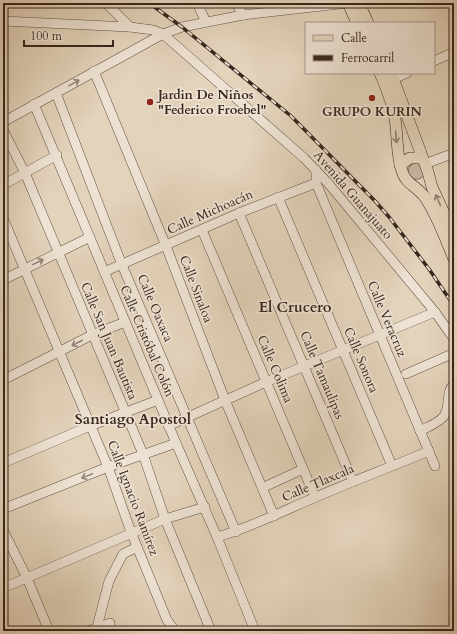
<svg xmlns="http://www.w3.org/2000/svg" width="457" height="634" font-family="Cardo,serif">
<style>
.green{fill:#c6b6a0;stroke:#7f6e5e}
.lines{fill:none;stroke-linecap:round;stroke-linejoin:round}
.minor-casing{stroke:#635144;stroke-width:10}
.major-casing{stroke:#38261c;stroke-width:12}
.minor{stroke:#ede2d3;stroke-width:9}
.major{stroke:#e3d3bb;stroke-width:11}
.rail-casing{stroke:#38261c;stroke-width:3.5}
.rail{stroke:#ede2d3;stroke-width:2;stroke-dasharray:6;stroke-linecap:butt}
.oneway{stroke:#928478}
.oneway2{stroke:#8e7c6c}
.poi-dot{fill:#8f2418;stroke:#ede2d3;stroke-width:1.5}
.labels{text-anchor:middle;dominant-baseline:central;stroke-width:3.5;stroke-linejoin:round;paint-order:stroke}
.poi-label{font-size:13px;font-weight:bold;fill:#38261c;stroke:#ede2d3;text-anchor:start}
.street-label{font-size:13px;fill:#38261c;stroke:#ede2d3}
.quarter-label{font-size:15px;font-weight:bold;fill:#38261c;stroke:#ede2d3}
</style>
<rect width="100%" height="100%" fill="#e3d3bb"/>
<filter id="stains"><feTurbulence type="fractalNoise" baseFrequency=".005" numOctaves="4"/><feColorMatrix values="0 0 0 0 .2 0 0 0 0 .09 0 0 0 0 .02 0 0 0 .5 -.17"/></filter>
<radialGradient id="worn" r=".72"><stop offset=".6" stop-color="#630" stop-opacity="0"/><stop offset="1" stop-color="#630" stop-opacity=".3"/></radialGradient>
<!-- green -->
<path class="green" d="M416,163L419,164L424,175C420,180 416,180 411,178L408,172C408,167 411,164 416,163Z"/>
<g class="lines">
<!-- minor casing -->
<g class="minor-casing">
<g id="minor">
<polyline points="106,3 130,27"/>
<polyline points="197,3 206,22"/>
<polyline points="236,3 243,15"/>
<polyline points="3,21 130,27 153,30 163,34 304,158 328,183 435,312 454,339"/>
<polyline points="434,61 454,52"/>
<polyline points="94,71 166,246 225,400 274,516"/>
<polyline points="387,82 407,73"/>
<polyline points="56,93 122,265 236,532"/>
<polyline points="34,104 176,443 217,537 255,631"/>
<polyline points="3,122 163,34 182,27 243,15 348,3"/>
<polyline points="3,130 25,173 143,454 165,519 211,631"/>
<polyline points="425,164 454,153"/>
<polyline points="316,170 316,183 435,466"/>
<polyline points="3,185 57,155"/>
<polyline points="278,197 392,466"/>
<polyline points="239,213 353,482"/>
<polyline points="3,218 108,467 131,532 167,620 175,631"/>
<polyline points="202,230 315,497"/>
<polyline points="104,272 239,213 316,183"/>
<polyline points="3,280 90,237"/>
<polyline points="406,374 454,353"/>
<polyline points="3,380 92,335 125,322"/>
<polyline points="168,426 266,382 435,312"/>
<path d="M420,431C427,427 439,423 444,416C451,406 445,392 454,384"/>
<polyline points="3,463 90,426 158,400"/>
<polyline points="262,488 303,469"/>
<polyline points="3,509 108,467 176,443"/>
<polyline points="3,530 27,578 49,631"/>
<path d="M217,537C252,527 283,511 316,497C353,481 391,467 429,451"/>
<polyline points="3,588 165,519 205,507"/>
<polyline points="97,627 109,581 123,554 137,547"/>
<polyline points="88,631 110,623"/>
</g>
</g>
<!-- major casing -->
<g class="major-casing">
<g id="major">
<polyline points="348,3 357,23"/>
<polyline points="359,3 368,23"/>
<path d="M380,73C386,87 393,104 395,119C398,137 396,154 402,171C405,183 416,186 424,196C437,214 445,238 454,259"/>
<polyline points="391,73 428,172 432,187 454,235"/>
<polyline points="400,165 410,158 422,158"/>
</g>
</g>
<!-- minor -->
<use href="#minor" class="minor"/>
<!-- major -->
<use href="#major" class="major"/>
<!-- rail casing -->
<g class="rail-casing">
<polyline id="rail" points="149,3 182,27 291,116 375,201 389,217 429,269 454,306"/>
</g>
<!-- rail -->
<use href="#rail" class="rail"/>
</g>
<!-- one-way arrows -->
<defs><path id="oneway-shaft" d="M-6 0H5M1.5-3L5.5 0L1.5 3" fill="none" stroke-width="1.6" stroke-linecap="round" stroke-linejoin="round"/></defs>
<g class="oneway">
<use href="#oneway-shaft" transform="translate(74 83) rotate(-29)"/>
<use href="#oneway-shaft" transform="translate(38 262) rotate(-26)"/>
<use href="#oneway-shaft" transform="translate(77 343) rotate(153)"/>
<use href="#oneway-shaft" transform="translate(87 476) rotate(158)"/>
</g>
<g class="oneway2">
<use href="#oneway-shaft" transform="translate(396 137) rotate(86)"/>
<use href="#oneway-shaft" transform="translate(438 200) rotate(-114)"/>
</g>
<!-- markers -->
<g class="poi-dot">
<circle cx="372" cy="98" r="4"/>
<circle cx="150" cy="102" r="4"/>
</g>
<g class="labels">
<!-- poi labels -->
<g class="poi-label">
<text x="158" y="95">Jardin De Niños<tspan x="158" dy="15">"Federico Froebel"</tspan></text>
<text x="372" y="112" text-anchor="middle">GRUPO KURIN</text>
</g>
<!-- street labels -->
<g class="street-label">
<text transform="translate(353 195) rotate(49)">Avenida Guanajuato</text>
<text transform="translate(210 212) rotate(-24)">Calle Michoacán</text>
<text transform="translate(196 289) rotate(69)">Calle Sinaloa</text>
<text transform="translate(155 308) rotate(67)">Calle Oaxaca</text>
<text transform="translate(387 319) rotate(67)">Calle Veracruz</text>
<text transform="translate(109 341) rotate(67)">Calle San Juan Bautista</text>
<text transform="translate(147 341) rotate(67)">Calle Cristóbal Colón</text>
<text transform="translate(361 360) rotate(67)">Calle Sonora</text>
<text transform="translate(275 369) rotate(67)">Calle Colima</text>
<text transform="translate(322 375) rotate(67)">Calle Tamaulipas</text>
<text transform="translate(318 483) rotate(-23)">Calle Tlaxcala</text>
<text transform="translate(133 498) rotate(69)">Calle Ignacio Ramírez</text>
</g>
<!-- quarter labels -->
<g class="quarter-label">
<text x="295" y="307">El Crucero</text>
<text x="133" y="419">Santiago Apostol</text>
</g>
</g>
<!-- margin -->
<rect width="457" height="634" fill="none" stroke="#e3d3bb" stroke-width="16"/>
<rect x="4" y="4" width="449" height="626" fill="none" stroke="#38261c" stroke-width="2"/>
<rect x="8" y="8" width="441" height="618" fill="none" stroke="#38261c"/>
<!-- legend -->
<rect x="305" y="22" width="130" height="52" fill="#ede2d3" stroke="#a5978a"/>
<rect x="313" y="35" width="20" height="6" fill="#e3d3bb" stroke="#a5978a"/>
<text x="341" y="42" font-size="12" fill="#38261c">Calle</text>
<rect x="313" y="55" width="20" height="6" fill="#38261c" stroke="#a5978a"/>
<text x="341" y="62" font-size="12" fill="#38261c">Ferrocarril</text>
<!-- scale -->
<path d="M24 40v6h89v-6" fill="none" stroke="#38261c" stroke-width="2"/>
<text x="30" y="40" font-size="12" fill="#38261c" stroke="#ede2d3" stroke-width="3" paint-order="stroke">100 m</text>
<rect width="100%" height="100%" filter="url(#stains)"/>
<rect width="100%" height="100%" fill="url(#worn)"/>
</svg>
